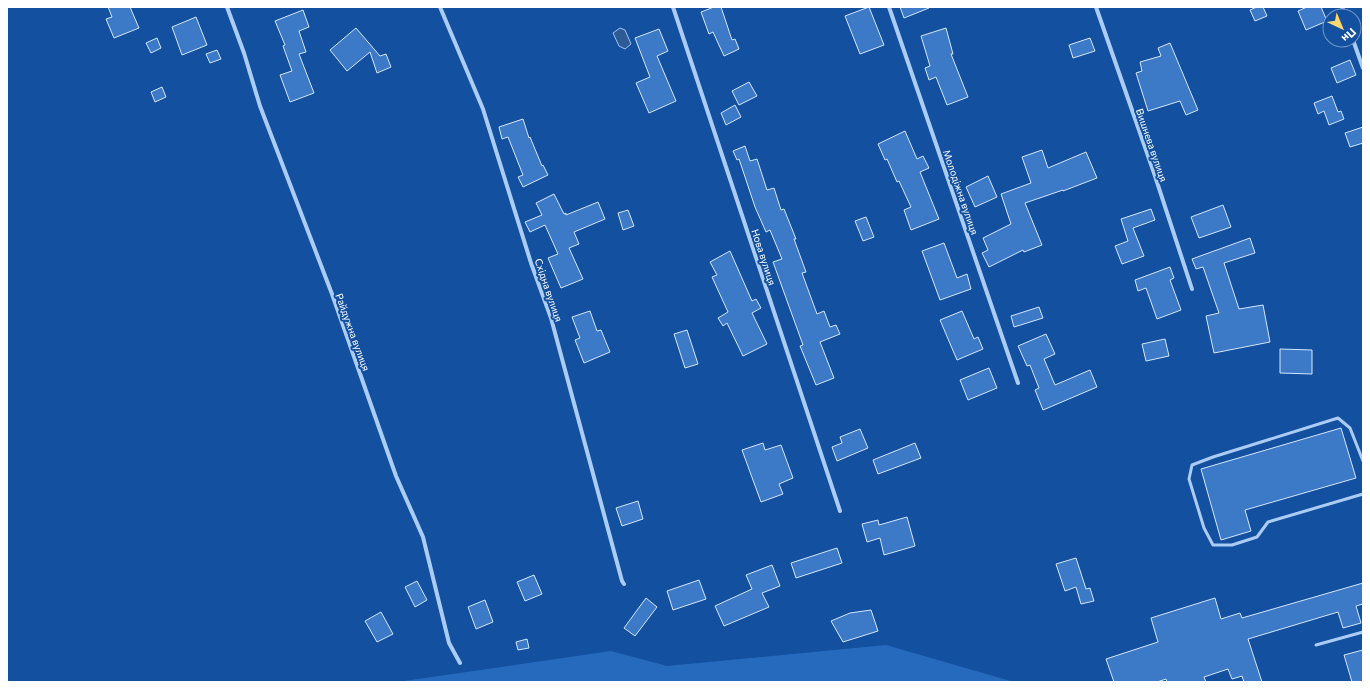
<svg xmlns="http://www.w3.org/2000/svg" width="1370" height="689" font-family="Commissioner,sans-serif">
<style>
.green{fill:#266abe}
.water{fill:#2e5a95;stroke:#9ec7f7}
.building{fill:#3c79c7;stroke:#d4e7fe}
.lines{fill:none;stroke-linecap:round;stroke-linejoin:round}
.service{stroke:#abccf5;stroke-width:3}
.minor{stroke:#abccf5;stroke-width:4}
.labels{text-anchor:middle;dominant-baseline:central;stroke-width:4;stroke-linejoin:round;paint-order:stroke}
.street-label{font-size:10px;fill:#fff;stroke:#1350a0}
</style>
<rect width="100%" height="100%" fill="#1350a0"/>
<!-- green -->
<polygon class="green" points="886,645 1014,682 397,682 611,651 667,666"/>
<!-- water -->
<polygon class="water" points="620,28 625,30 631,44 625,49 619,46 613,33"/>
<!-- building -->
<g class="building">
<polygon points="108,7 130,7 139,28 114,38 106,19 112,17"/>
<polygon points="714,7 721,7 732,40 735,39 739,49 724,56 713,32 709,34 701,12"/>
<polygon points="869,7 884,45 860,54 845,16"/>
<polygon points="900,7 929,7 929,8 904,18"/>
<polygon points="1257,7 1263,7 1267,16 1255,21 1250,10"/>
<polygon points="1307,7 1321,7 1327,21 1306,30 1298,11"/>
<polygon points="303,10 309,27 299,31 306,52 299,54 314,93 290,102 280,75 292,71 283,46 285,45 275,21"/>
<polygon points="196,17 207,45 182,55 172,27"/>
<polygon points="356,28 380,56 386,54 391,67 377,73 370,52 347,71 330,50"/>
<polygon points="946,28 953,54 951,54 968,97 947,105 936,77 929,80 925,68 930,66 921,36"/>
<polygon points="659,29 668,51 657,56 676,101 649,113 636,83 650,77 635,38"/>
<polygon points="157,38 161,48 151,53 146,43"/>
<polygon points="1090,38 1095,51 1073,58 1069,45"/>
<polygon points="1170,43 1198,110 1186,115 1180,101 1148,111 1136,73 1142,71 1140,62 1161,56 1158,48"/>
<polygon points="217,50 221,59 210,63 206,54"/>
<polygon points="1350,60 1356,75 1337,83 1331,68"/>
<polygon points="749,82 757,96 739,105 732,91"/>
<polygon points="162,87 166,97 155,102 151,92"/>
<polygon points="1332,96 1338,112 1341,111 1344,119 1329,125 1324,111 1318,114 1314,103"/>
<polygon points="735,105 741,117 726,125 721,113"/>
<polygon points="523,119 529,138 530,137 542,166 543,165 548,175 523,187 518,177 523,175 508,137 502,139 499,127"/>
<polygon points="1363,127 1363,143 1350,147 1345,133"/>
<polygon points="905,131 917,159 923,156 929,168 920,172 939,219 911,230 904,210 911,207 899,181 897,182 887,159 885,160 878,144"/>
<polygon points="745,146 750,161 757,159 767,190 774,188 781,210 784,209 796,239 794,239 806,272 802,273 817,314 824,311 830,327 836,325 840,334 820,342 834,378 816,385 800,346 803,345 773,262 782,259 770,230 766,232 755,207 739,159 737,160 733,151"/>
<polygon points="1042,150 1048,168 1086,152 1097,178 1063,191 1063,190 1025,203 1042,245 1024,252 1023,250 989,267 982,253 988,250 983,238 1011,224 1001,194 1031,183 1022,157"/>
<polygon points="988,176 997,197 975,207 966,187"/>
<polygon points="554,194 564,214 566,213 566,215 598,202 605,219 574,232 579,244 569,248 583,279 561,288 548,258 558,254 545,225 530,232 525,222 542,215 536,203"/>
<polygon points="1223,205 1231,227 1199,238 1191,217"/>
<polygon points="1151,209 1155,220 1133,228 1144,256 1122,264 1115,246 1128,241 1121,219"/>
<polygon points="628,210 634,226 623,230 618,213"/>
<polygon points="866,217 874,237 863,241 855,221"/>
<polygon points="1250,238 1255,253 1224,263 1239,309 1263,305 1270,342 1214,353 1206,316 1219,313 1203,267 1196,269 1192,259"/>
<polygon points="944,243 957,278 967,274 971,289 940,300 922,251"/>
<polygon points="730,251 752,301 756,299 761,308 752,313 767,344 743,356 727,323 723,326 718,318 728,312 712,277 717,275 710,262"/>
<polygon points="1170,267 1174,278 1170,280 1181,310 1157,319 1146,288 1138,291 1135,280"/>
<polygon points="1039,307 1043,318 1014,327 1011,316"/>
<polygon points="590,311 597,331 601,330 610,352 584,363 575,340 580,338 572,317"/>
<polygon points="962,311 974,339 978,337 983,349 957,360 940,320"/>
<polygon points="687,330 698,364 685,368 674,334"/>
<polygon points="1046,334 1055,354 1044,359 1055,385 1090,370 1097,387 1043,410 1035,390 1039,388 1030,365 1027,366 1018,346"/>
<polygon points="1165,339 1169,356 1146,361 1142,344"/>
<polygon points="1280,349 1312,350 1312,374 1280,373"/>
<polygon points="989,368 997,388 968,400 960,380"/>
<polygon points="1341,428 1356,478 1245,510 1251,531 1221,540 1201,469"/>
<polygon points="860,429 868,448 837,461 832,447 842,443 840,437"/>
<polygon points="763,443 765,450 781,445 793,478 779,484 783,494 761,502 742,450"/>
<polygon points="915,443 921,458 878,474 873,460"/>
<polygon points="638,501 643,519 622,526 616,508"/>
<polygon points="907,517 915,546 884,555 880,538 867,542 862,524 878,520 879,525"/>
<polygon points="837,548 842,563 796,578 791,563"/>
<polygon points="1076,558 1086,589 1090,588 1094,601 1081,604 1076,587 1065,591 1056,564"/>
<polygon points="772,565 780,586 762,593 769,607 724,626 715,606 752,589 746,575"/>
<polygon points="534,575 542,594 525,601 517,582"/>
<polygon points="699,580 706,599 673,610 667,591"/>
<polygon points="417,581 427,600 415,607 405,587"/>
<polygon points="1363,583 1363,604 1356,606 1361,623 1343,628 1338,612 1248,639 1262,682 1244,682 1242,676 1232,679 1228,669 1204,677 1206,682 1167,682 1166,679 1157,682 1114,682 1106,659 1158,642 1151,618 1215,598 1221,619 1240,613 1242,618"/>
<polygon points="646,598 657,607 635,636 624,628"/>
<polygon points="485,600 493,622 476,629 468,607"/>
<polygon points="871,610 878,631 843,642 831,621 850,613"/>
<polygon points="381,612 393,634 377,642 365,621"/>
<polygon points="527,639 529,648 518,650 516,642"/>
<polygon points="1363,650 1363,682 1352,682 1344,655"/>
</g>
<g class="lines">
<!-- service -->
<g class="service">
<polyline points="1363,461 1350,428 1338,418 1213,457 1192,465 1189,479 1204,528 1213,545 1232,545 1257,537 1268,522 1363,494"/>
<polyline points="1316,645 1363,632"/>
</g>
<!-- minor -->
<g class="minor">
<polyline points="227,7 244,53 260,106 332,294 396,476 423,537 449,643 460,663"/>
<polyline points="440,7 483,109 531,263 551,318 622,581 624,584"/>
<polyline points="673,7 840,511"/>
<polyline points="889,7 1018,383"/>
<polyline points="1096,7 1154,173 1192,289"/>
<polyline points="1342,7 1345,16"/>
<polyline points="1353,40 1363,68"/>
</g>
</g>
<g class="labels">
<!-- street labels -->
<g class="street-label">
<text transform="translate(1152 145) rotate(71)">Вишнева вулиця</text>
<text transform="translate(961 192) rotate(71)">Молодіжна вулиця</text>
<text transform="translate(764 257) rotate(72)">Нова вулиця</text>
<text transform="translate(549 290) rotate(71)">Східна вулиця</text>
<text transform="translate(353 332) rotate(70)">Райдужна вулиця</text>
</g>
</g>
<!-- border -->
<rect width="1370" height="689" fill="none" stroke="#ffffff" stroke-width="16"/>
<!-- north arrow -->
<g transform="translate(1342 28) rotate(136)"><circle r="19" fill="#1350a0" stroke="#7196c6"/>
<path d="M0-3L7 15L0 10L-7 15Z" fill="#ffd66f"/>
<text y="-6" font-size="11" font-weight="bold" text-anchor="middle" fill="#ffffff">Пн</text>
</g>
</svg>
